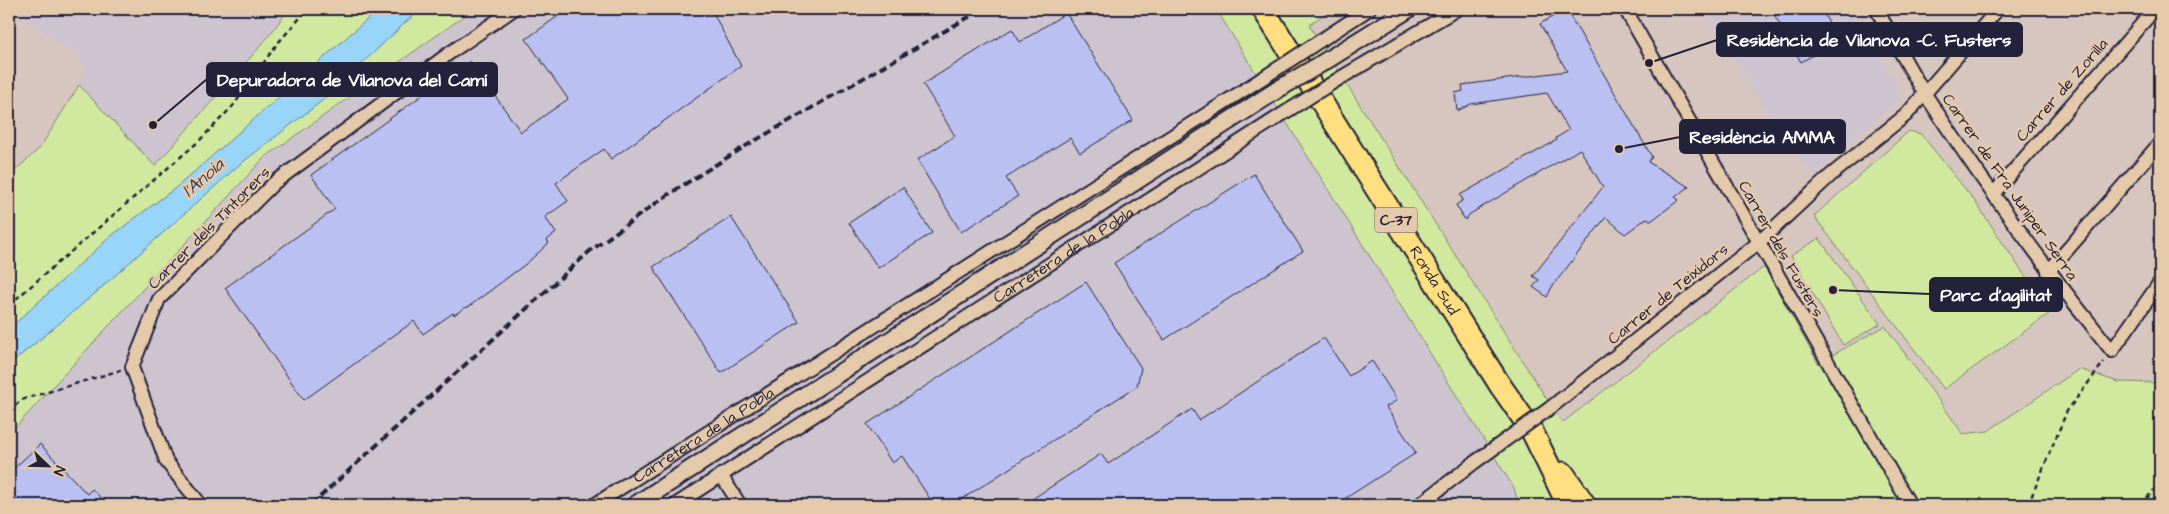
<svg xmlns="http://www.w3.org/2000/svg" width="2169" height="514" font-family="'Architects Daughter',sans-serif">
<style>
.built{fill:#cec4cf}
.green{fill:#d1e99f;stroke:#7a866d}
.water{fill:#98d5f9;stroke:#698dad}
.building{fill:#bac0f2;stroke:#22223b}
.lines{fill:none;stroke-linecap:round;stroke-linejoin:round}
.minor-casing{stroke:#22223b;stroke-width:16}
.tertiary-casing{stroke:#22223b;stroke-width:20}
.trunk-casing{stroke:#22223b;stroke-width:25}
.path{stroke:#22223b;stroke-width:2.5;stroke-dasharray:5 4;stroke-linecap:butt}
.minor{stroke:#e4c9ab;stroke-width:12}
.tertiary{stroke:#e4c9ab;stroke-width:16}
.trunk{stroke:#ffdf80;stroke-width:21}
.rail{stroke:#22223b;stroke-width:4;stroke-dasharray:8 4;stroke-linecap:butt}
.minor-bridge-casing{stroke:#22223b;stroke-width:16;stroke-linecap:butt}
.tertiary-bridge-casing{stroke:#22223b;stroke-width:20;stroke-linecap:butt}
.minor-bridge{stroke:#e4c9ab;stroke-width:12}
.tertiary-bridge{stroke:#e4c9ab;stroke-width:16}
.labels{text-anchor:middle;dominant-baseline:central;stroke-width:5;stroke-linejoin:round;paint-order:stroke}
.shield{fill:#e4c9ab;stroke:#5c545d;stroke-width:1}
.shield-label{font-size:15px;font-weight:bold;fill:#22223b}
.street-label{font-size:16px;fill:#22223b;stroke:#e4c9ab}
.water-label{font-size:18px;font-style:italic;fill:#343d58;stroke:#e4c9ab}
.leader{fill:none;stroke:#22223b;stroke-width:2}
.callout-dot{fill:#22223b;stroke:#e4c9ab;stroke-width:2}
.callout{fill:#22223b;stroke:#22223b;stroke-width:2}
.callout-label{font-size:18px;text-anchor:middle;font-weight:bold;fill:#fff}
</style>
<rect width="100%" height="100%" fill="#d7c6c0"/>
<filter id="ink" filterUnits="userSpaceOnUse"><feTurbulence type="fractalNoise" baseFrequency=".02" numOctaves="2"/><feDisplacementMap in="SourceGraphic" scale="10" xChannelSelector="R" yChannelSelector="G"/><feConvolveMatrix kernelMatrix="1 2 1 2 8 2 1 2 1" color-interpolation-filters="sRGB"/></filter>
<g filter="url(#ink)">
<!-- built -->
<g class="built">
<polygon points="14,9 289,9 264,42 154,166 79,85 84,76 82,61"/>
<polygon points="474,9 1216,9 1514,488 1519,505 9,505 9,434 264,158"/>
<polygon points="1700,9 1853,9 1902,97 1813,176 1767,111"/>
</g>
<!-- green -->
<g class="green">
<polygon points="289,9 379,9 178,186 110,237 9,329 9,176 40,148 79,85 155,166 264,42"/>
<polygon points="420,9 474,9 264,158 9,434 9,365 92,296 239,165 323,100"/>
<polygon points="1216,9 1331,9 1309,25 1562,423 1764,267 1818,363 1885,326 1963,434 1988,431 2079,369 2118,382 2160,383 2160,505 1519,505 1514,488"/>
<polygon points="1909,131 1921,134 1974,200 2050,313 1944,389 1814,216"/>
<polygon points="1819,238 1880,324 1843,345 1791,256"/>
</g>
<!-- water -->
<polygon class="water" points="379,9 420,9 323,100 239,165 92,296 9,365 9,329 110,237 178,186"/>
<!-- building -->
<g class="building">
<polygon points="568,9 711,9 741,66 611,159 604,149 556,183 568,201 545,217 556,233 547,240 549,243 527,263 467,308 466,307 454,315 453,313 423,334 414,321 304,400 225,288 335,209 311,175 470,61 521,132 568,99 526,39"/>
<polygon points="1566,9 1652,157 1648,162 1689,187 1675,197 1679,200 1651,221 1647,218 1625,234 1606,217 1552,287 1547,297 1533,287 1539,280 1533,276 1603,187 1580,149 1470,214 1465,220 1456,205 1463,200 1460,195 1557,140 1556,138 1569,130 1547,93 1471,104 1457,111 1455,93 1463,91 1462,85 1567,71 1540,24"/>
<polygon points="1771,9 1821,9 1839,40 1801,62"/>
<polygon points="1066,13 1133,120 1080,153 1070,138 1006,178 1018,196 961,232 917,160 955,136 923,84 1012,29 1020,42"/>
<polygon points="1254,174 1303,251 1164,340 1114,263"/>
<polygon points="903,187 932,233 878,268 849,223"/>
<polygon points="731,217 799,322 721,373 653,267"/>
<polygon points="1086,282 1141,368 1137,386 953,505 934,505 902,456 892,463 867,424"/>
<polygon points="1324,338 1349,376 1372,361 1397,400 1386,407 1416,453 1335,505 1023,505 1101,454 1108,464 1192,409 1199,420"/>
<polygon points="40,444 87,494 92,489 108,505 9,505 9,473"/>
</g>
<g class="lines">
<!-- minor casing -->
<g class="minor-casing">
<g id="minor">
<polyline points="1625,9 1910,505"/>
<path d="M1876,9C1893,37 1908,67 1925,94C1983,183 2046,269 2112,351L2160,282"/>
<polyline points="1312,46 1369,9"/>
<polyline points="1337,80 1457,9"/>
<polyline points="1994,193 2155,9"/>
<polyline points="2048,272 2160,143"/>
<polyline points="1550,408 1758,243 1831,175 1906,115 1998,9"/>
<polyline points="721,475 740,505"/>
<polyline points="201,505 166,461 132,367 159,299 274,183 451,52 514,9"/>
<path id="s1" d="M594,505L1266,76"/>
<path id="s2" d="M675,505L1289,110"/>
<polyline points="1419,505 1475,462"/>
</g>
</g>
<!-- tertiary casing -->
<g class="tertiary-casing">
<g id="tertiary">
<polyline points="1324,62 1409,9"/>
<polyline points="635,505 1277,90"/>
</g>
</g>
<!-- trunk casing -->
<g class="trunk-casing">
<g id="trunk">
<path id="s3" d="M1263,9L1500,385L1532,431L1568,505"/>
<polyline points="1563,473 1585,505"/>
</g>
</g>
<!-- path -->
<g class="path">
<polyline points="9,305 198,142 233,106 277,44 308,9"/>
<polyline points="9,412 21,400 121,370"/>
<polyline points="2028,505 2067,411 2104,362"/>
<polyline points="2141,505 2160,483"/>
</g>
<!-- minor -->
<use href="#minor" class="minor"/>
<!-- tertiary -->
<use href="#tertiary" class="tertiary"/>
<!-- trunk -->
<use href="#trunk" class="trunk"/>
<!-- rail -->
<polyline class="rail" points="311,505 590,251 666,196 744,147 983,9"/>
<!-- minor-bridge casing -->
<g class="minor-bridge-casing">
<g id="minor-bridge">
<polyline points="1266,76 1312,46"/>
<polyline points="1289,110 1337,80"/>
<polyline points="1475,462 1550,408"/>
</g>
</g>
<!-- tertiary-bridge casing -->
<g class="tertiary-bridge-casing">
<polyline id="tertiary-bridge" points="1277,90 1324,62"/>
</g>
<!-- minor-bridge -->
<use href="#minor-bridge" class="minor-bridge"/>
<!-- tertiary-bridge -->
<use href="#tertiary-bridge" class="tertiary-bridge"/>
</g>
</g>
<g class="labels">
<!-- shield labels -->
<rect class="shield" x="1375" y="207.5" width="42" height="25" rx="4"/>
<g class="shield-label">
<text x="1396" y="220">C-37</text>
</g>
<!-- street labels -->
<g class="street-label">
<text transform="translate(2062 90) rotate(-49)">Carrer de Zorilla</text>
<text transform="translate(2010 187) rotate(55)">Carrer de Fra Juniper Serra</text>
<text transform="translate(209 228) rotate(-45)">Carrer dels Tintorers</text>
<text transform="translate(1781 249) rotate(60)">Carrer dels Fusters</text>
<text stroke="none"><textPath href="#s2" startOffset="462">Carretera de la Pobla</textPath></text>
<text stroke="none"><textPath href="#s3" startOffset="321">Ronda Sud</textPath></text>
<text transform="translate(1668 294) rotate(-39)">Carrer de Teixidors</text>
<text stroke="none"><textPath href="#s1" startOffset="130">Carretera de la Pobla</textPath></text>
</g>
<!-- water labels -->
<g class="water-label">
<text transform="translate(203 178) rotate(-41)">l'Anoia</text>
</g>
</g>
<!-- callouts -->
<path class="leader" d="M1649 63L1717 40M153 125L207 79M1619 149L1680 137M1833 290L1930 294"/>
<g class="callout-dot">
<circle cx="1649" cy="63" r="5"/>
<circle cx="153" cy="125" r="5"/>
<circle cx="1619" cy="149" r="5"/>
<circle cx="1833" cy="290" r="5"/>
</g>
<g class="callout">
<rect x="1717" y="23" width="305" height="33" rx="5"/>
<rect x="207" y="63" width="290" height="33" rx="5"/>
<rect x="1680" y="120" width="165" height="33" rx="5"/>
<rect x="1930" y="278" width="132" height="33" rx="5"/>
</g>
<g class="callout-label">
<text x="1869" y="46">Residència de Vilanova -C. Fusters</text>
<text x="352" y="86">Depuradora de Vilanova del Camí</text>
<text x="1762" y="143">Residència AMMA</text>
<text x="1996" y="301">Parc d'agilitat</text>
</g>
<!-- margin -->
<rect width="2169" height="514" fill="none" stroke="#e4c9ab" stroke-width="30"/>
<rect x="15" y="15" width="2139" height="484" fill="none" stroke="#22223b" stroke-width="2" filter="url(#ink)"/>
<!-- north arrow -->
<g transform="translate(48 466) rotate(113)" stroke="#e4c9ab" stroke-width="4" paint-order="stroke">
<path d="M0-4L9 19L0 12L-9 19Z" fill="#22223b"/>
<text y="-8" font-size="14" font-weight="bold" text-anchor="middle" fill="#22223b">N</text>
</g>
</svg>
